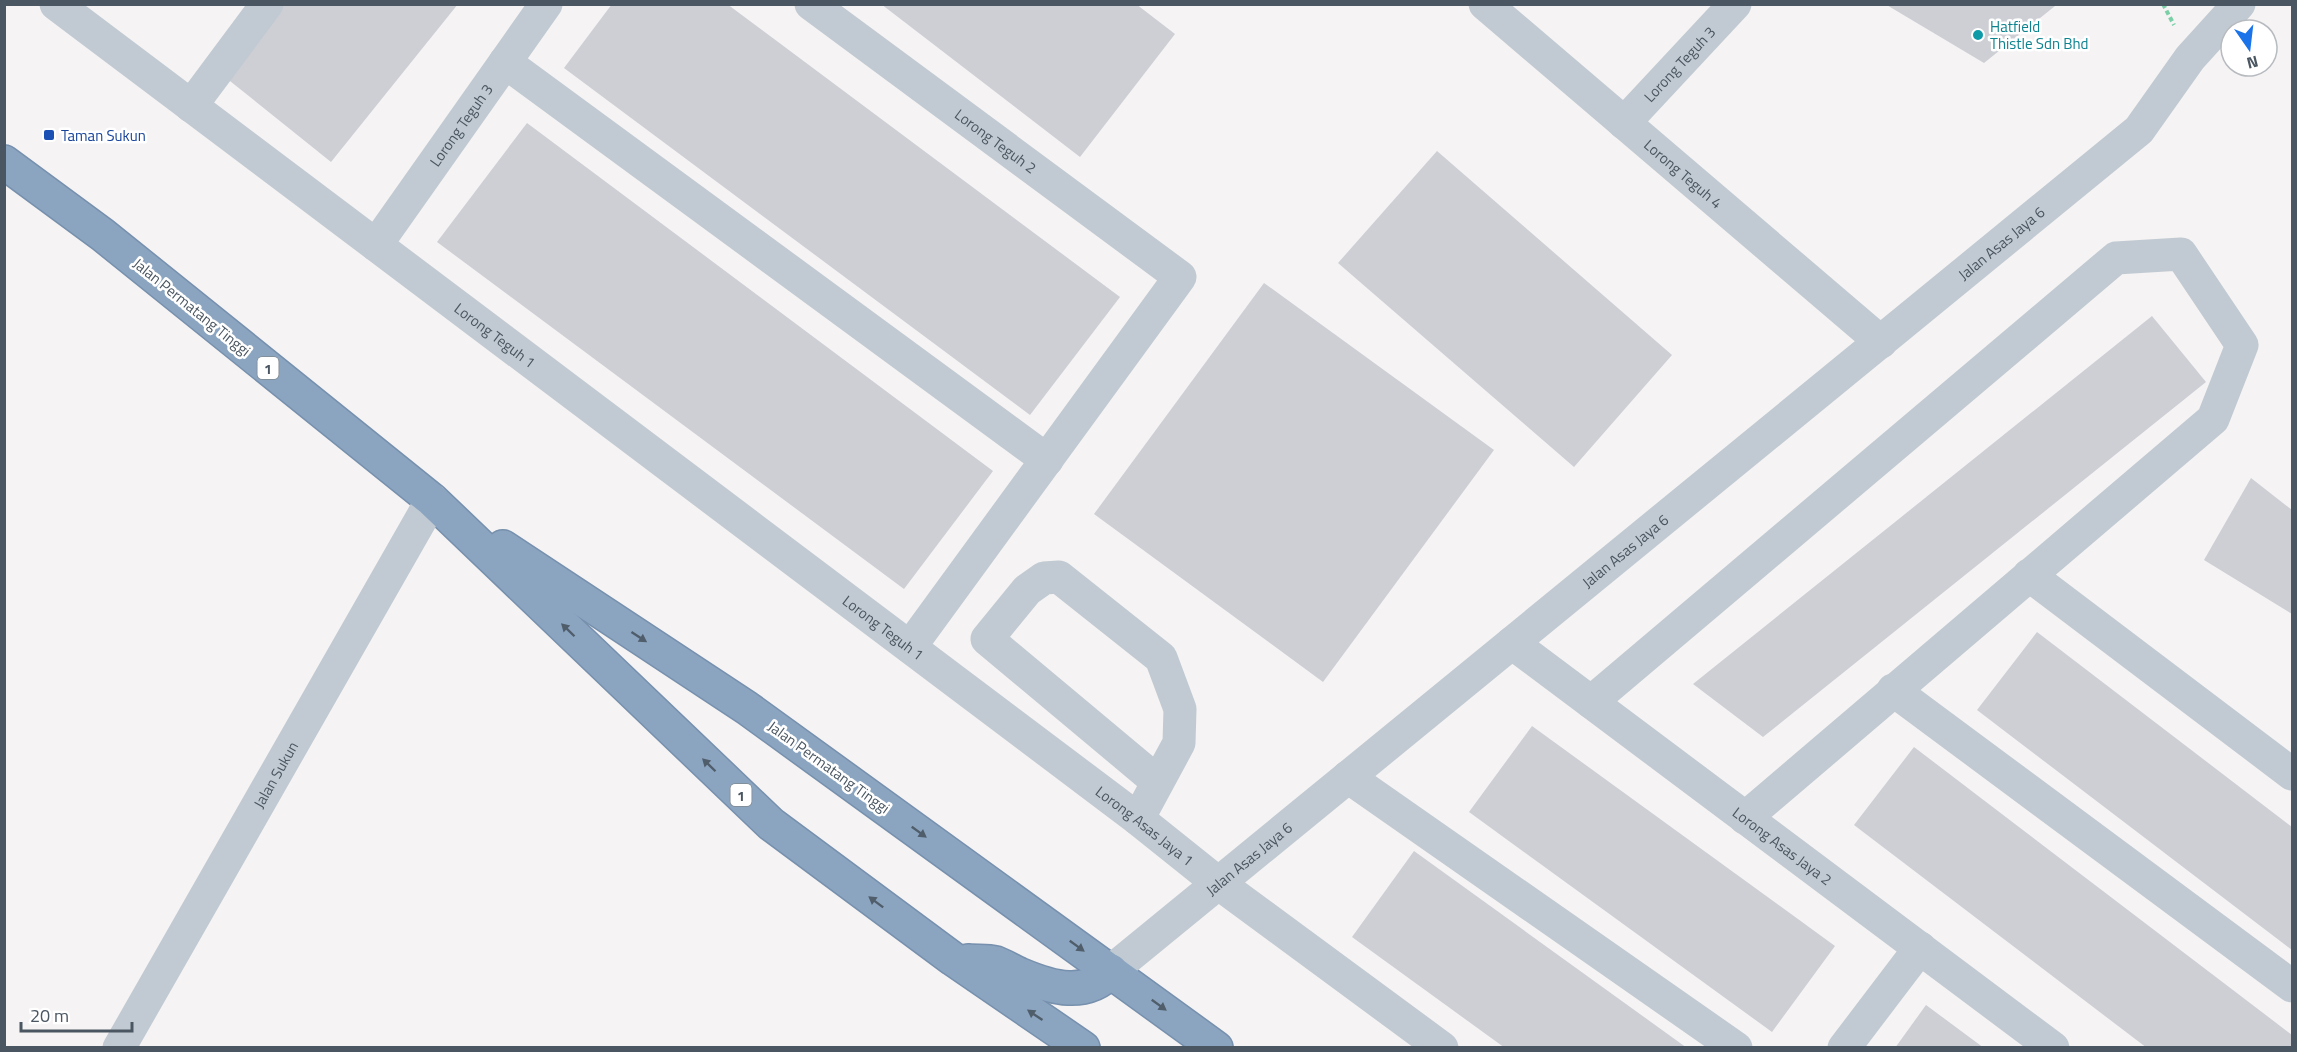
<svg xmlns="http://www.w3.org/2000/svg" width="2297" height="1052" font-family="'Titillium Web',sans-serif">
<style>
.building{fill:#cdcfd5}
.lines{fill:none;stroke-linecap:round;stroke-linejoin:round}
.highway-casing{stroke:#7690ad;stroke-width:36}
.path{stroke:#7ad0a6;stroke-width:4;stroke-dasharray:4.5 3;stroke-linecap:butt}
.minor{stroke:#c1cad2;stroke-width:33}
.highway{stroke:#8ba5c1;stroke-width:33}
.oneway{fill:#505e6b}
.culture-dot{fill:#0f9aa8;stroke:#fff;stroke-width:2}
.transit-dot{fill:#1a4fb4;stroke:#fff;stroke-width:2}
.labels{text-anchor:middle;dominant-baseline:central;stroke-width:5;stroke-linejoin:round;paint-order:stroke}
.shield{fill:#fff;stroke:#808990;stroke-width:1.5}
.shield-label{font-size:14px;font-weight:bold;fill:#4a5661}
.culture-label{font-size:15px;fill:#0d838f;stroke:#fff;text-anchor:start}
.street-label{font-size:15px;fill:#4a5661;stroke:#fff}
.transit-label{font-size:15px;fill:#164399;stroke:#fff;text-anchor:start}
</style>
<rect width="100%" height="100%" fill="#f5f3f3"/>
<!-- building -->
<g class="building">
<polygon points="284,4 458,4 331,162 225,77"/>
<polygon points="612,4 727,4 1120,297 1030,415 564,68"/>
<polygon points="881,4 1136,4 1175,34 1080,157"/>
<polygon points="1885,4 2053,4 2055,6 1984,63"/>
<polygon points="527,123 993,471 904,589 437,242"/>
<polygon points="1437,151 1672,355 1574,467 1338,263"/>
<polygon points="1264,283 1494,450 1323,682 1094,514"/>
<polygon points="2152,316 2206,382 1763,737 1693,684"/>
<polygon points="2251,478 2292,510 2292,614 2204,560"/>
<polygon points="2037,632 2292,827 2292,950 1977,710"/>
<polygon points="1532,726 1835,946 1772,1032 1469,812"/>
<polygon points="1914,747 2292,1035 2292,1048 2147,1048 1854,825"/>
<polygon points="1414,851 1687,1048 1505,1048 1352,937"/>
<polygon points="1926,1005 1984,1048 1895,1048"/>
</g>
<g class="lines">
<!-- highway casing -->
<g class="highway-casing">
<g id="highway">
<polyline points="4,162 103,235 432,500 771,824 953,959 1083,1048"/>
<polyline points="503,547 747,708 1216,1048"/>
<path d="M968,961C977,962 987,961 996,963C1004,966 1013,972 1021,975C1052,988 1086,998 1111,971"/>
</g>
</g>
<!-- path -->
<polyline class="path" points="2163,4 2174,25"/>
<!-- minor -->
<g class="minor">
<path id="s1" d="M56,4L1138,819L1218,883L1442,1048"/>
<path id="s2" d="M811,4L1180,277L910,647"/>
<path id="s3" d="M1485,4L1881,342"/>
<polyline points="505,62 1047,460"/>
<polyline points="191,106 267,4"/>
<path id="s4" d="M1624,123L1735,4"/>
<path id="s5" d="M376,245L546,4"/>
<polyline points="2029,575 2292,774"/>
<path id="s6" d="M1512,643L2053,1048"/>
<polyline points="1893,690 2292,986"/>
<polyline points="1591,702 2116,258 2181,254 2242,345 2213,419 1745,818"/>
<polyline points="1348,777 1736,1048"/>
<polyline points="1138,819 1179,743 1180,709 1161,658 1059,577 1044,578 1027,590 987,639 1158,782"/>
<path id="s7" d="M1111,971L2139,130L2190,58L2239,4"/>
<path id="s8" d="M119,1048L432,500"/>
<polyline points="1844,1048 1920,948"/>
</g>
<!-- highway -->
<use href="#highway" class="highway"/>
</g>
<!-- one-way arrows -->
<defs><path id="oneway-solid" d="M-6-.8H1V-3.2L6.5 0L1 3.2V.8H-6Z" transform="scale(1.5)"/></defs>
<g class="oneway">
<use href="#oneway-solid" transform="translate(568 630) rotate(-136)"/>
<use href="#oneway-solid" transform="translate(639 637) rotate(33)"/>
<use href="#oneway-solid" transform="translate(709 765) rotate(-136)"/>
<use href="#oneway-solid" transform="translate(919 832) rotate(36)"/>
<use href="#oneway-solid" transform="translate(876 902) rotate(-143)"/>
<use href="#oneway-solid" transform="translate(1077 946) rotate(36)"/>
<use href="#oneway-solid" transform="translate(1159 1005) rotate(36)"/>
<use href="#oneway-solid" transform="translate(1035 1015) rotate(-146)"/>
</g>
<!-- markers -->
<circle class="culture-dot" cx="1978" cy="35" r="6"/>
<rect class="transit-dot" x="43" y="129" width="12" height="12" rx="3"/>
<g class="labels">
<!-- shield labels -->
<g class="shield">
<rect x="257.5" y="357" width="21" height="22" rx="4.5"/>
<rect x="730.5" y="784" width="21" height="22" rx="4.5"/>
</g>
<g class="shield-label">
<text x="268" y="368">1</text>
<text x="741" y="795">1</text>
</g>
<!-- culture labels -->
<g class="culture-label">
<text x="1990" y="26">Hatfield<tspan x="1990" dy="17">Thistle Sdn Bhd</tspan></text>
</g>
<!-- street labels -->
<g class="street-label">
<text stroke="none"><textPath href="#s4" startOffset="81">Lorong Teguh 3</textPath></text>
<text stroke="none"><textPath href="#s5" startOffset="147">Lorong Teguh 3</textPath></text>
<text stroke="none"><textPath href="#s2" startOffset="230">Lorong Teguh 2</textPath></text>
<text stroke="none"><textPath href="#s3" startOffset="261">Lorong Teguh 4</textPath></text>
<text stroke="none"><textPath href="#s7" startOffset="1150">Jalan Asas Jaya 6</textPath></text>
<text transform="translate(192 307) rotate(39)">Jalan Permatang Tinggi</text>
<text stroke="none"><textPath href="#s1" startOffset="550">Lorong Teguh 1</textPath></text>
<text stroke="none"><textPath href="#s7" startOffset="664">Jalan Asas Jaya 6</textPath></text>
<text stroke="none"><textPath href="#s1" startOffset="1036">Lorong Teguh 1</textPath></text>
<text transform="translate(829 767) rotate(36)">Jalan Permatang Tinggi</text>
<text stroke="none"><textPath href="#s8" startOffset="315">Jalan Sukun</textPath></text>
<text stroke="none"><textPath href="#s1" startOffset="1364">Lorong Asas Jaya 1</textPath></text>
<text stroke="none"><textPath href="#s6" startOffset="338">Lorong Asas Jaya 2</textPath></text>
<text stroke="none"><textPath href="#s7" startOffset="178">Jalan Asas Jaya 6</textPath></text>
</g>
<!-- transit labels -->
<g class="transit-label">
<text x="61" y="135">Taman Sukun</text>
</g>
</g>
<!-- border -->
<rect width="2297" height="1052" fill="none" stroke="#4a5661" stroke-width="12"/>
<!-- north arrow -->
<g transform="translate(2249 48) rotate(166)"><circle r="28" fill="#ffffff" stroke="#b7bbc0" stroke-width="1.5"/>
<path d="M0-4.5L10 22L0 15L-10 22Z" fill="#1a73e8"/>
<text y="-9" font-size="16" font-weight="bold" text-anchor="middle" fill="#4a5661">N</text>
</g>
<!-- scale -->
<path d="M21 1022v9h111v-9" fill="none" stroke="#4a5661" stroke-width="3"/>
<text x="30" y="1022" font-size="18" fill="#4a5661" stroke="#ffffff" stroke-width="4.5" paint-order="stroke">20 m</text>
</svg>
